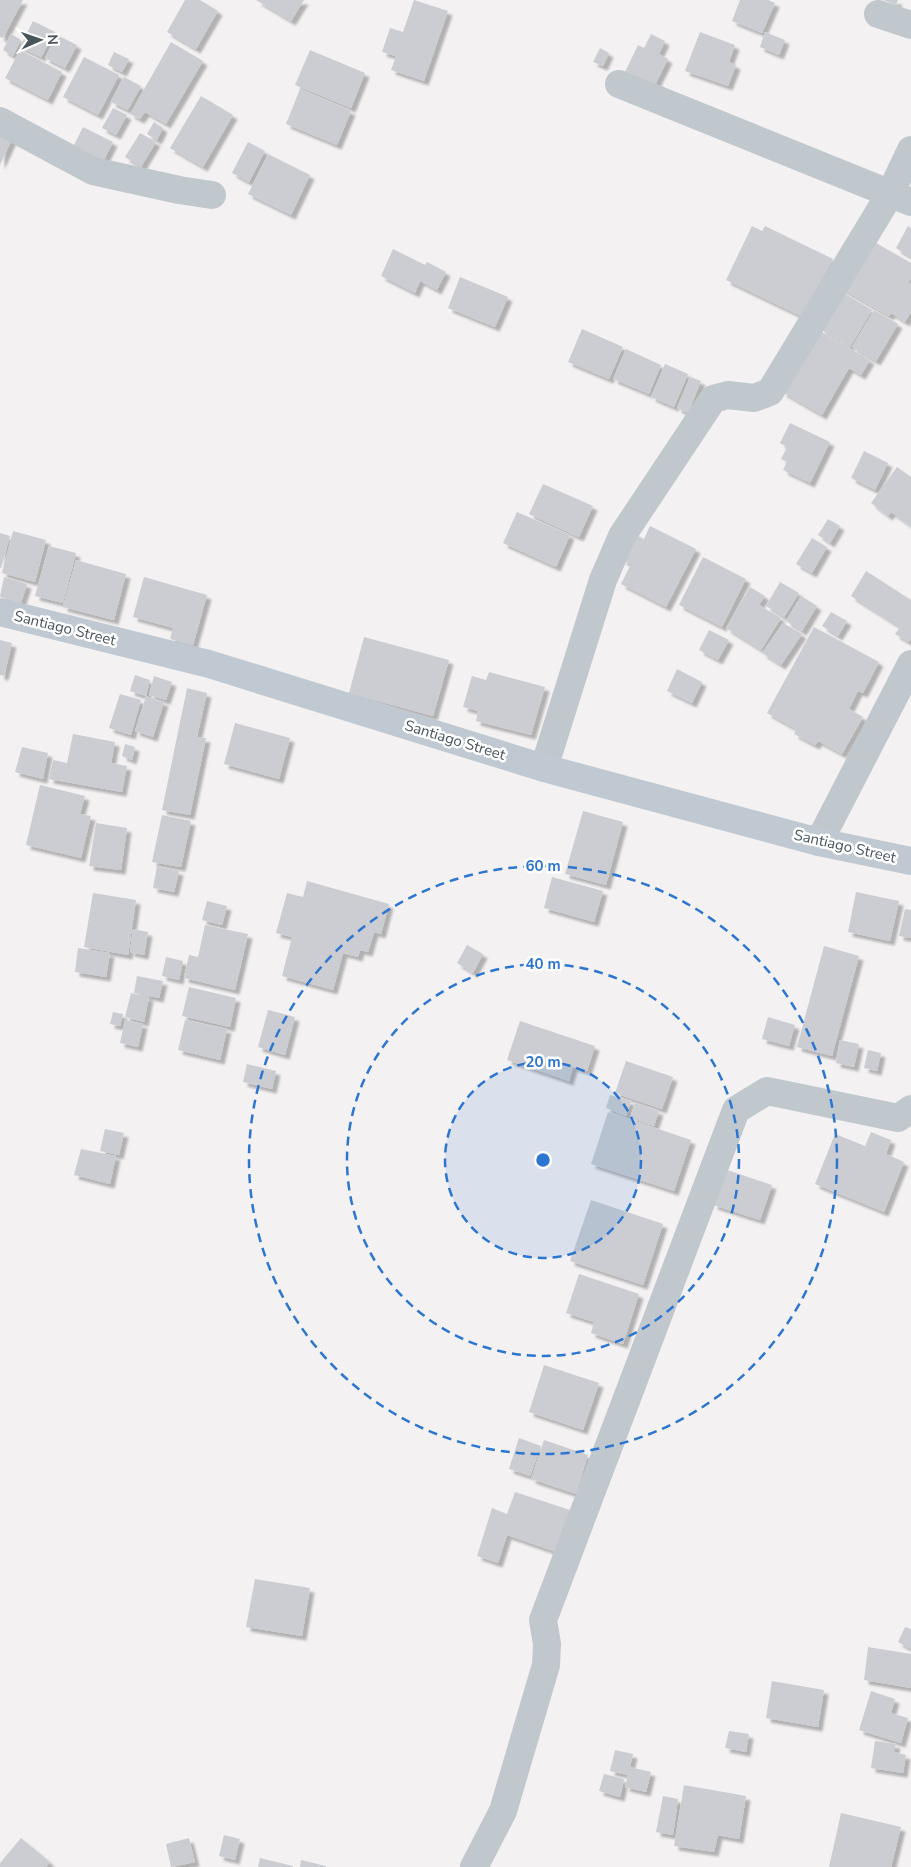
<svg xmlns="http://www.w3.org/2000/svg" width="911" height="1867" font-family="'Nunito Sans',sans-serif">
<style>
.building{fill:#cbcdd2;filter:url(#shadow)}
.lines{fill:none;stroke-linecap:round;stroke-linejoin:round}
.street{stroke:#c0c8ce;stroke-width:28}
.secondary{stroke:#c0c9d2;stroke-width:28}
.ring{fill:none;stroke:#2c76d1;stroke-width:2.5;stroke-dasharray:9 6}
.labels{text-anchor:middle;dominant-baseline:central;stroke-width:5;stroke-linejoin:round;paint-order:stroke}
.street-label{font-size:15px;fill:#4a545c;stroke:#fff}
.centre{fill:#2c76d1;stroke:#fff;stroke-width:2.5}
.ring-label{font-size:15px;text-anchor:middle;font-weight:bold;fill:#2c76d1;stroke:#fff;stroke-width:5;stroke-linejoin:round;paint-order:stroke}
</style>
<defs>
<filter id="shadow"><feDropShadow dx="4.5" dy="4.5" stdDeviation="1" flood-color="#0004"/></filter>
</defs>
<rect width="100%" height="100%" fill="#f3f1f1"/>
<!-- building -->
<g class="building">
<polygon points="0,0 23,0 3,38 0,37"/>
<polygon points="185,0 200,0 218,11 196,49 167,32"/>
<polygon points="256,0 304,0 291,21"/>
<polygon points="414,0 448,11 424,81 391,70 396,56 382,52 390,28 403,32"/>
<polygon points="740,0 768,0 775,3 762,33 732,21"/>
<polygon points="883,0 898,0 896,5"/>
<polygon points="33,21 55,32 41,57 20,47"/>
<polygon points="700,32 735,45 729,62 736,65 728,86 685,71"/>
<polygon points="765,32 785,40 779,55 760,47"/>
<polygon points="11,34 21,40 13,56 3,50"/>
<polygon points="651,34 665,41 659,54 668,59 652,91 623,76 638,45 644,48"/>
<polygon points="57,35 77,45 65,68 45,58"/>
<polygon points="171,42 203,61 166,124 145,112 140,119 130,114"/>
<polygon points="600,48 609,53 603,66 593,62"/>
<polygon points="20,50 62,72 48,100 5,78"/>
<polygon points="310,50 365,73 351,108 295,85"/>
<polygon points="114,52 129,59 122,72 108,65"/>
<polygon points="84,57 119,75 98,115 63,97"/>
<polygon points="124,77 141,86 128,110 111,102"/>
<polygon points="300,89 351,111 337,145 286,124"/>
<polygon points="201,96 233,115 203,167 170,148"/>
<polygon points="113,108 127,115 116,135 102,128"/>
<polygon points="154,122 163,128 157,140 147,134"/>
<polygon points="83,127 113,142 101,166 71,151"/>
<polygon points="0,131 13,137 0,165"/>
<polygon points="140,133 156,142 141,167 125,157"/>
<polygon points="248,142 265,151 249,182 232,173"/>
<polygon points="268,154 310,175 291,215 248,194"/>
<polygon points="752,226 762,231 765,226 833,259 801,316 726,280"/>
<polygon points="908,226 911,228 911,257 896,248"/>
<polygon points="869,239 911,263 911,278 908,283 911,284 911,312 905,322 891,313 889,316 840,288"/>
<polygon points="393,249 425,265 427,262 446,272 437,290 420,281 415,293 381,276"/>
<polygon points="460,277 508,297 495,327 448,308"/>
<polygon points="842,292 872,310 850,347 820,329"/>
<polygon points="874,310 898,324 876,361 852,347"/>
<polygon points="582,329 623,347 609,379 568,362"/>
<polygon points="818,330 870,360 861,375 849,368 822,415 782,392"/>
<polygon points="626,349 661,365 649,394 613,379"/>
<polygon points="665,364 688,374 674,407 651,397"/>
<polygon points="690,377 701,381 688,413 677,408"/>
<polygon points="790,423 830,442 810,483 783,470 787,462 781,459 787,447 780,443"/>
<polygon points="864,451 888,463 875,490 851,478"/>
<polygon points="897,467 911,477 911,526 891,512 888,516 871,503"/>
<polygon points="543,484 593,506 579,537 529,514"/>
<polygon points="517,512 570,535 556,567 503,543"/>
<polygon points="828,519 840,526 830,543 818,535"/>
<polygon points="650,526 696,549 666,607 621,584 631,564 622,560 634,534 644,539"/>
<polygon points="13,531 46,540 35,582 2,573"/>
<polygon points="0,533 10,536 1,568 0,568"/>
<polygon points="812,538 827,547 812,573 796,564"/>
<polygon points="49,546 76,553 63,603 35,596"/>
<polygon points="703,557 746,579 722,627 679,605"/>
<polygon points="76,560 126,574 114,620 63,607"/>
<polygon points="866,571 911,600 911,638 909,642 895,634 900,627 851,596"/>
<polygon points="4,577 27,584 21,603 0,597"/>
<polygon points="144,577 207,595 193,645 170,639 173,628 133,617"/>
<polygon points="780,582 799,593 784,617 766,606"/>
<polygon points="750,587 765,596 759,605 781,618 761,650 726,628"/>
<polygon points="801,596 817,606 802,631 786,621"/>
<polygon points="831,612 847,621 838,636 822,626"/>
<polygon points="783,623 802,634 781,665 762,653"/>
<polygon points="814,627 879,662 863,693 858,691 849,709 863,717 842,754 818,741 815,745 794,734 796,729 767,713"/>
<polygon points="709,630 729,640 718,660 699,650"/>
<polygon points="364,637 449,660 433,716 349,693"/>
<polygon points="0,640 12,643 4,676 0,675"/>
<polygon points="677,669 702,682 692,703 667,691"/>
<polygon points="489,672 545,687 531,735 476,721 478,711 463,707 472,676 486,680"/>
<polygon points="135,675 150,680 146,696 130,691"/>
<polygon points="154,676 172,682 166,700 149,695"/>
<polygon points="187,688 207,693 197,737 206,738 190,815 162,810"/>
<polygon points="120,694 141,700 131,735 109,728"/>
<polygon points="146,696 164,702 153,737 135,731"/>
<polygon points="235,723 290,738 279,779 224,764"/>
<polygon points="73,734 115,742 111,763 127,766 122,792 49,779 53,760 67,763"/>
<polygon points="125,744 135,747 132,760 122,756"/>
<polygon points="22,747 48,753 43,779 15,772"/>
<polygon points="40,785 85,796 80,814 91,816 81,858 26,845"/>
<polygon points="583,811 623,822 606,885 565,874"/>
<polygon points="162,815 191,821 181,867 152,862"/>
<polygon points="96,823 127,828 121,870 89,866"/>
<polygon points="157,866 179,871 174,892 153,888"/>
<polygon points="552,877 603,891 594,922 544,908"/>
<polygon points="307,881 389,904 381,934 374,932 368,952 360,950 358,957 343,953 333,990 282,976 292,937 276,933 287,893 303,897"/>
<polygon points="856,892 899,901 890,941 848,932"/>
<polygon points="93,893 136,900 128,955 84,947"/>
<polygon points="207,901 227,906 222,925 202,920"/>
<polygon points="905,909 911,910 911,938 899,936"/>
<polygon points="205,925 248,934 235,990 184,978 189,955 198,957"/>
<polygon points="133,929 148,932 144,955 130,952"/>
<polygon points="467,945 483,954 473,973 457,963"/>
<polygon points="824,946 859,956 832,1056 797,1047"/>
<polygon points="78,948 110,953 106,977 75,972"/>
<polygon points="166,957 183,961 179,980 162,976"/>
<polygon points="137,976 163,981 159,998 134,993"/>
<polygon points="189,987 236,998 230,1027 182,1016"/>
<polygon points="131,993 149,997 144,1022 125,1017"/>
<polygon points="268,1010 295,1017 285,1055 258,1047"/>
<polygon points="113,1012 123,1014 120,1026 110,1024"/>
<polygon points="768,1017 795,1025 789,1046 762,1039"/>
<polygon points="125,1020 143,1024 138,1047 120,1043"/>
<polygon points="185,1020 227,1029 220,1060 178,1050"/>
<polygon points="520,1021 595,1046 587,1071 573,1067 569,1081 507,1060"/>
<polygon points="840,1040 859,1044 854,1067 836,1063"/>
<polygon points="868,1050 881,1053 877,1071 864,1068"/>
<polygon points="626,1061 673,1077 662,1109 615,1093"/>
<polygon points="247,1064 276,1071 272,1089 243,1082"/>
<polygon points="610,1095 631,1101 626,1116 606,1108"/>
<polygon points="635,1103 659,1111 654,1126 630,1118"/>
<polygon points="608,1112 691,1140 674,1191 591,1164"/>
<polygon points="105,1129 124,1133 119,1155 100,1151"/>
<polygon points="871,1132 891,1140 886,1154 904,1162 884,1212 815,1184 835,1134 865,1146"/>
<polygon points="81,1149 116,1156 110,1184 74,1175"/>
<polygon points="724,1169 772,1185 760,1220 713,1205"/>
<polygon points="591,1200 663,1224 643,1285 570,1261"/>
<polygon points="579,1274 639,1294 623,1344 591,1333 594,1322 566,1313"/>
<polygon points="544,1365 599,1383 583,1430 529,1412"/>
<polygon points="519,1438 541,1446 530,1476 509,1469"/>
<polygon points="544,1440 588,1455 576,1494 531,1479"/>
<polygon points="515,1492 570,1510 556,1552 507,1535 498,1563 477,1556 492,1508 507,1514"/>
<polygon points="255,1579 310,1588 302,1636 246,1627"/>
<polygon points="905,1627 911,1629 911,1649 898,1642"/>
<polygon points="868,1647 911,1654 911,1688 864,1680"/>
<polygon points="772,1681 824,1690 818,1727 766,1718"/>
<polygon points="871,1691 895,1699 891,1713 908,1718 901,1743 859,1730"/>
<polygon points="729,1731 749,1734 746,1752 725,1748"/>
<polygon points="875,1741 896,1744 894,1752 906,1755 903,1773 871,1768"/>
<polygon points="615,1750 633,1754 630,1767 651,1772 646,1792 625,1787 628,1775 610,1771"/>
<polygon points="604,1774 624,1779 620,1797 599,1791"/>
<polygon points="684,1785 746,1796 739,1839 718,1835 714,1852 674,1846"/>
<polygon points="663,1796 678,1799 673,1835 656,1832"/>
<polygon points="841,1813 901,1827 891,1867 829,1867"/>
<polygon points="224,1835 240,1839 235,1860 219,1856"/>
<polygon points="21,1838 50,1862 46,1867 0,1867 0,1863"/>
<polygon points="189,1838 195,1862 171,1867 166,1844"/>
<polygon points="260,1858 293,1866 293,1867 258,1867"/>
<polygon points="301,1860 326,1866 326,1867 300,1867"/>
</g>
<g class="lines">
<!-- street -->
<g class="street">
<polyline points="878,14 911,25"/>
<polyline points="619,84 911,202"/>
<polyline points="0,121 93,171 179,190 212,195"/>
<polyline points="544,768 603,580 622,536 713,399 728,395 754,398 770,392 890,194 911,150"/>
<polyline points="819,842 911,664"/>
<polyline points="474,1867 503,1811 546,1665 547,1644 543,1620 736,1110 767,1091 898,1118 911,1109"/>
</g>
<!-- secondary -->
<polyline class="secondary" points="0,612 209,664 544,768 819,842 911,861"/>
</g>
<!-- distance rings -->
<circle cx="543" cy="1160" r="98" fill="#2c76d1" fill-opacity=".12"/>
<g class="ring">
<circle cx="543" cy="1160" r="98"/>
<circle cx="543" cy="1160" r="196"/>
<circle cx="543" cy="1160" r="294"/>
</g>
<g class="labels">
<!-- street labels -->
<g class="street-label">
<text transform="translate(65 628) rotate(14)">Santiago Street</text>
<text transform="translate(455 740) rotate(17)">Santiago Street</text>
<text transform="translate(845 846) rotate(13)">Santiago Street</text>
</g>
</g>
<circle cx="543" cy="1160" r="8" class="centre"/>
<g class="ring-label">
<text x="543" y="871">60 m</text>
<text x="543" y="969">40 m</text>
<text x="543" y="1067">20 m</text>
</g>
<!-- north arrow -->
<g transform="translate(40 40) rotate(88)" stroke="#ffffff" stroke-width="4" paint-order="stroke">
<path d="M0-4L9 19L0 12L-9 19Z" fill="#4a545c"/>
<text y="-8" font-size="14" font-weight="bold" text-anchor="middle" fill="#4a545c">N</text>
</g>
</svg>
